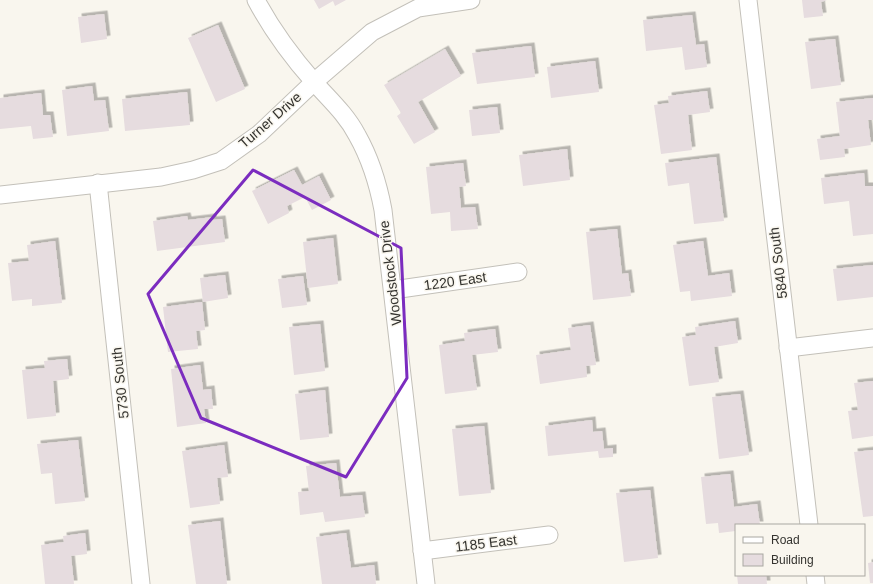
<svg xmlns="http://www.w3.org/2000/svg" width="873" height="584" font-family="Helvetica,sans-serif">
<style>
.building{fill:#e6dcdf;filter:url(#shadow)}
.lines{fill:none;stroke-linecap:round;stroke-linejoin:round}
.street-casing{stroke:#c3c0b9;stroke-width:19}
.street{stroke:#fff;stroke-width:17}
.marked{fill:none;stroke:#7b2cbf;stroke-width:3;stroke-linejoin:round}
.labels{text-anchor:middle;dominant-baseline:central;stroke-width:3;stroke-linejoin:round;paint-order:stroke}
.street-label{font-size:14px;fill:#34332f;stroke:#f9f6ee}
</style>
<defs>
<filter id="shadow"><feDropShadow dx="3.5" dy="-3.5" stdDeviation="0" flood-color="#0004"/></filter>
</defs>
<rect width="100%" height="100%" fill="#f9f6ee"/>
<!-- building -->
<g class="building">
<polygon points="314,0 346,0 335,6 333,1 319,9"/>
<polygon points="802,0 827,0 821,2 823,16 804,18"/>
<polygon points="104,14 107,39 81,43 78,17"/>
<polygon points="692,15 696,45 704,44 707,67 685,70 682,47 646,51 643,20"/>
<polygon points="218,25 245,89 216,102 188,38"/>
<polygon points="835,39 841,85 811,89 805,42"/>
<polygon points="531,46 535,77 477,84 472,53"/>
<polygon points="445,49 461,76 418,102 435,132 414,144 397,116 401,113 384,85"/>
<polygon points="595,61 599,92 551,98 547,67"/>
<polygon points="92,86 94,101 105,100 109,131 67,136 62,90"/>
<polygon points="707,91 710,112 688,115 692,150 661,154 654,105 669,103 668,96"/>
<polygon points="187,92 190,125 125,131 122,99"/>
<polygon points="41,93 43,115 50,115 53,137 33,139 31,126 0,129 0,98"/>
<polygon points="873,98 873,120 868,120 871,145 844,149 845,157 820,160 817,139 840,136 836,102"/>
<polygon points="497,107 500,133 472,136 469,110"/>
<polygon points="567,149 570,180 523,186 519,155"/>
<polygon points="716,157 724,221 694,224 689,183 668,186 665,163"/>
<polygon points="463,163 466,186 459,187 461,208 475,207 478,229 451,231 450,212 431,214 426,167"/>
<polygon points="294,170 302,185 319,176 331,200 312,210 305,197 287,206 289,213 268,224 252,191"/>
<polygon points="864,173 865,186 873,186 873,234 853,236 849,201 824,204 821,178"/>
<polygon points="187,216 188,220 213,217 213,220 222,219 225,242 157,251 153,221"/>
<polygon points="617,229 622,274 628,273 631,296 593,300 586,232"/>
<polygon points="333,238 338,284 308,288 303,242"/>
<polygon points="55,241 62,303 32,306 32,299 12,301 8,263 29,261 27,245"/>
<polygon points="703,241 708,276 729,273 732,296 691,301 690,291 680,292 673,245"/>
<polygon points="873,265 873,297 837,301 833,269"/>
<polygon points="225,275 228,298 203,302 200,278"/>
<polygon points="303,276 307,305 282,308 278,279"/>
<polygon points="202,302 205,330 196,331 198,349 168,352 163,307"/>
<polygon points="735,321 738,343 714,347 719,382 689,386 682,337 696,335 695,327"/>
<polygon points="320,324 325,371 294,375 289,327"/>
<polygon points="590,325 596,365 586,366 587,377 540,384 536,355 571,350 568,328"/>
<polygon points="495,329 498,352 472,355 477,390 445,394 439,345 465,341 464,333"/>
<polygon points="67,359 69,379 53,381 56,416 27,419 22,370 45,368 44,361"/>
<polygon points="200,365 203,390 211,389 213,409 204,409 206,423 177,427 171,369"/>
<polygon points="873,381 873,436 852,439 848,411 858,410 854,383"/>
<polygon points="325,390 329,437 300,440 295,394"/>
<polygon points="740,394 749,455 719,459 712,397"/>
<polygon points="592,420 593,432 602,431 604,449 613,448 613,457 599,458 598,451 548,456 545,426"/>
<polygon points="484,426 491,493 459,496 452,429"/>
<polygon points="78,440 85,501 55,504 52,473 41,474 37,444"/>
<polygon points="224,445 228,477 217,478 220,504 190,508 182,451"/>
<polygon points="873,450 873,516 863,517 854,452"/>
<polygon points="336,463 340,497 362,495 365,517 325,522 323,512 300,515 298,492 309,491 306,466"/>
<polygon points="730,474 734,507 757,504 760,525 736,525 736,531 719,533 718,523 706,524 701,477"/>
<polygon points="650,490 658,558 624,562 616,493"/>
<polygon points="220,521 227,584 196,584 188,525"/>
<polygon points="85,533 87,554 71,556 74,584 45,584 41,545 64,542 63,536"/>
<polygon points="346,533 351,568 374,565 376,584 322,584 316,537"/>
<polygon points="873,562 873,583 870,583 868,563"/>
<polygon points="737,575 766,575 767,584 738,584"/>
</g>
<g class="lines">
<!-- street casing -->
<g class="street-casing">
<g id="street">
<path d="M256,0C272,30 292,57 314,82C329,99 346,114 357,135C370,158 378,183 383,210L426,584"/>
<polyline points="748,0 809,525"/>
<polyline points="98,183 141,584"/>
<polyline points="0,195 161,177 193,170 221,161 259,134 314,82 372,32 418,8 471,0"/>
<polyline points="393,290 518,272"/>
<polyline points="788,348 873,338"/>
<polyline points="422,551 549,535"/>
<polyline points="815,575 816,584"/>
</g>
</g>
<!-- street -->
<use href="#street" class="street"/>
</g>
<!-- marked area -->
<path class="marked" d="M253,170L401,248L407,378L346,477L201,418L148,294Z"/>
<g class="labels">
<!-- street labels -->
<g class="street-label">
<text transform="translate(270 120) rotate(-41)">Turner Drive</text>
<text transform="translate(778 263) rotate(-97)">5840 South</text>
<text transform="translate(390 273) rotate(-97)">Woodstock Drive</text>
<text transform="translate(455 281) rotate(-8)">1220 East</text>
<text transform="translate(120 383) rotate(-96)">5730 South</text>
<text transform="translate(486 543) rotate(-7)">1185 East</text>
</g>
</g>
<!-- legend -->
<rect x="735" y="524" width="130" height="52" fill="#f9f6ee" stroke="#aaa8a2"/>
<rect x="743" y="537" width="20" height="6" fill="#ffffff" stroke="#aaa8a2"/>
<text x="771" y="544" font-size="12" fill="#34332f">Road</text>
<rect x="743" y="554" width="20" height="12" fill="#e6dcdf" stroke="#aaa8a2"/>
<text x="771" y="564" font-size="12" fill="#34332f">Building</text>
</svg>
